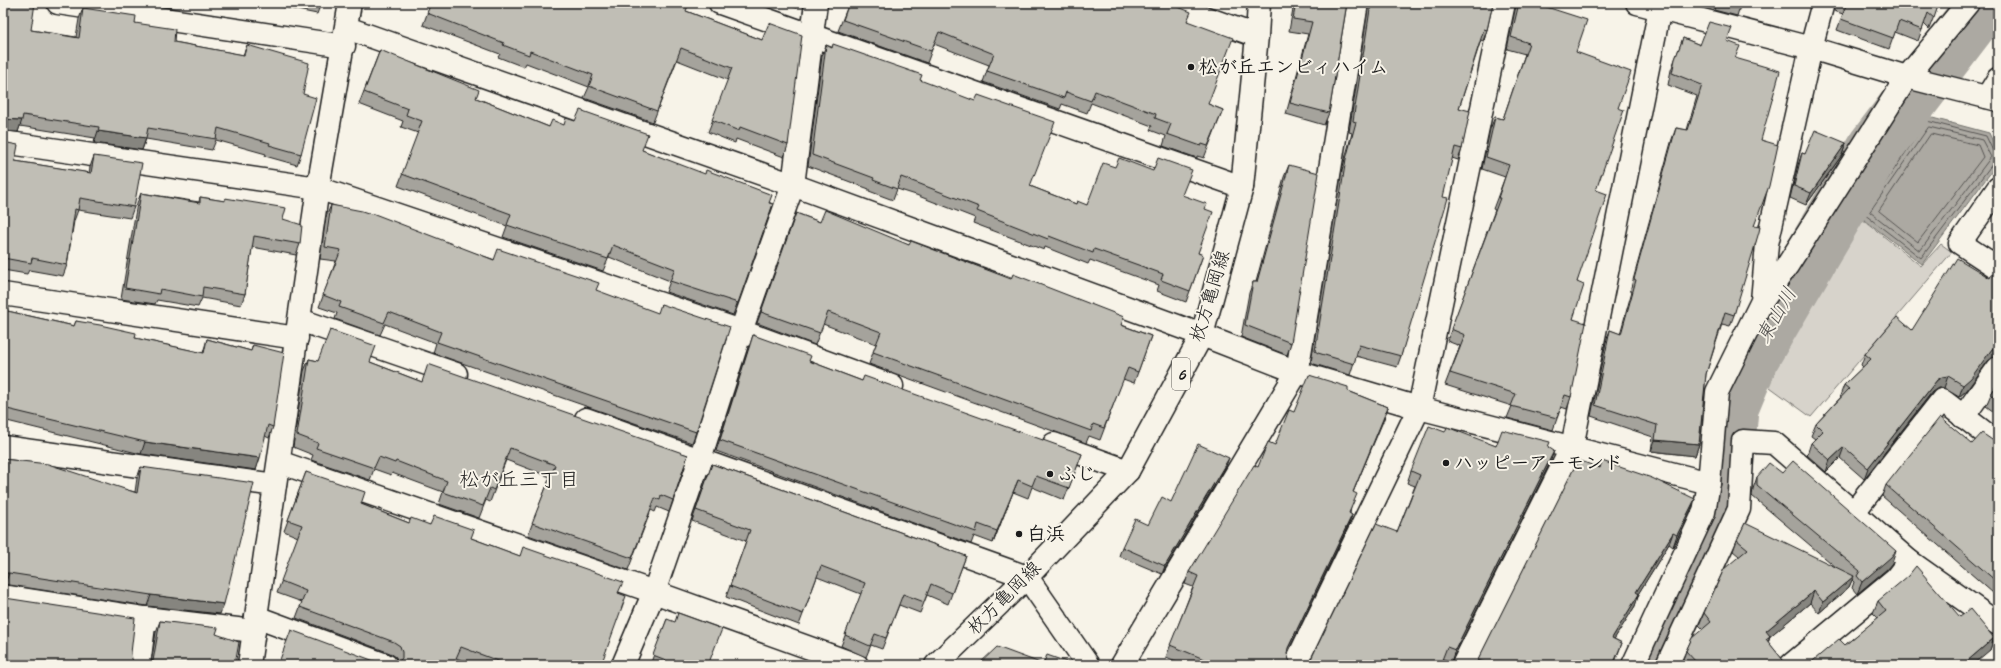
<svg xmlns="http://www.w3.org/2000/svg" width="2001" height="668" font-family="Caveat,'Klee One',sans-serif">
<style>
.green{fill:#d7d3cb;stroke:#7a7874}
.water{fill:#aca9a2;stroke:#72716c}
.lines{fill:none;stroke-linecap:round;stroke-linejoin:round}
.shore{stroke:#565452;stroke-width:1}
.river{stroke:#aca9a2;stroke-width:55}
.minor-casing{stroke:#1c1c1c;stroke-width:25}
.primary-casing{stroke:#1c1c1c;stroke-width:25}
.minor{stroke:#f7f3e8;stroke-width:22}
.primary{stroke:#f7f3e8;stroke-width:22}
.wall{fill:#a5a39c;stroke:#1c1c1c}
.shaded-wall{fill:#86857f;stroke:#1c1c1c}
.building{fill:#c0beb5;stroke:#1c1c1c}
.poi-dot{fill:#1c1c1c;stroke:#f7f3e8;stroke-width:1.5}
.labels{text-anchor:middle;dominant-baseline:central;stroke-width:4;stroke-linejoin:round;paint-order:stroke}
.shield{fill:#f7f3e8;stroke:#5e5c59;stroke-width:1}
.shield-label{font-size:18px;font-weight:bold;fill:#1c1c1c}
.poi-label{font-size:19px;font-weight:bold;fill:#1c1c1c;stroke:#f7f3e8;text-anchor:start}
.street-label{font-size:19px;fill:#1c1c1c;stroke:#f7f3e8}
.water-label{font-size:20px;font-style:italic;fill:#565452;stroke:#f7f3e8}
.neighbourhood-label{font-size:20px;fill:#1c1c1c;stroke:#f7f3e8}
</style>
<rect width="100%" height="100%" fill="#f7f3e8"/>
<filter id="ink" filterUnits="userSpaceOnUse"><feTurbulence type="fractalNoise" baseFrequency=".025" numOctaves="2"/><feDisplacementMap in="SourceGraphic" scale="8" xChannelSelector="R" yChannelSelector="G"/><feConvolveMatrix kernelMatrix="1 2 1 2 8 2 1 2 1" color-interpolation-filters="sRGB"/></filter>
<g filter="url(#ink)">
<!-- green -->
<polygon class="green" points="1857,215 1921,266 1941,244 1952,252 1811,417 1759,379"/>
<!-- water -->
<polygon class="water" points="1925,116 1989,133 1998,153 1998,163 1922,264 1857,214"/>
<g class="lines">
<!-- shore -->
<g class="shore">
<polygon points="1929,127 1982,140 1991,157 1920,251 1870,212"/>
<polygon points="1931,134 1978,145 1983,157 1918,242 1879,211"/>
<polyline points="1998,153 1993,151 1986,136 1927,121 1864,214 1921,258 1993,163 1998,162"/>
</g>
<!-- river -->
<polyline class="river" points="1651,665 1723,507 1731,408 1753,355 1875,147 1985,3"/>
<!-- minor casing -->
<g class="minor-casing">
<g id="minor">
<polyline points="58,3 344,46"/>
<polyline points="720,3 1242,187"/>
<polyline points="1164,3 1257,36"/>
<polyline points="1637,3 1811,48 1907,77 1998,100"/>
<polyline points="347,28 793,185 1202,335 1297,372 1419,408 1709,483"/>
<polyline points="1987,97 1998,79"/>
<polyline points="3,142 318,188 350,3"/>
<polyline points="1998,188 1960,243 1998,268"/>
<polyline points="3,294 297,338"/>
<polyline points="1763,300 1787,266 1907,77 1968,3"/>
<polyline points="300,320 456,374"/>
<polyline points="1963,417 1998,368"/>
<polyline points="586,419 1027,577 1088,665"/>
<polyline points="1054,444 1128,471"/>
<polyline points="3,447 275,485"/>
<polyline points="279,462 654,592 857,665"/>
<polyline points="1853,513 1942,400 1998,443"/>
<polyline points="1909,561 1998,624"/>
<polyline points="3,596 145,618 254,631"/>
<polyline points="256,617 386,665"/>
<polyline points="139,665 145,618"/>
<polyline points="249,665 318,188 741,331 892,386"/>
<polyline points="623,665 654,592 700,459 741,331 793,185 816,3"/>
<polyline points="1122,665 1297,372 1357,3"/>
<polyline points="1295,665 1419,408 1504,3"/>
<polyline points="1463,665 1572,447 1661,3"/>
<polyline points="1633,665 1704,512 1709,483 1717,392 1762,301 1767,244 1811,48 1823,3"/>
<polyline points="1667,665 1739,509 1743,441 1774,443 1909,561 1896,578 1791,665"/>
</g>
</g>
<!-- primary casing -->
<g class="primary-casing">
<polyline id="primary" points="936,665 1027,577 1128,471 1202,335 1242,187 1257,36 1259,3"/>
</g>
<!-- minor -->
<use href="#minor" class="minor"/>
<!-- primary -->
<use href="#primary" class="primary"/>
</g>
<!-- wall -->
<g class="wall">
<polygon points="263,3 321,3 317,14"/>
<polygon points="431,3 686,11 762,40 788,145 784,157 736,139 735,143 708,132 728,80 677,60 653,122 584,98 589,87 526,63 524,67 498,57 500,54 423,25"/>
<polygon points="784,3 799,3 797,8"/>
<polygon points="849,3 1188,21 1208,104 1223,110 1204,158 1197,156 1197,158 1163,146 1166,136 1150,130 1152,126 1091,103 1087,113 1062,104 1060,109 983,82 989,65 934,44 927,63 838,31"/>
<polygon points="1294,3 1347,3 1329,113 1324,125 1286,114 1308,34 1289,31"/>
<polygon points="1369,3 1493,3 1487,30 1483,41 1481,40 1459,108 1462,149 1458,160 1452,158 1401,356 1397,367 1356,356 1350,375 1314,364 1311,362 1342,170 1352,133 1349,132"/>
<polygon points="1518,3 1534,3 1576,52 1618,108 1596,190 1577,282 1573,319 1571,397 1567,409 1561,407 1553,430 1507,418 1512,406 1445,385 1460,346 1447,341 1495,210 1493,209 1505,177 1482,169 1490,129 1495,117 1503,119 1525,54 1507,49 1515,10"/>
<polygon points="1709,3 1741,3 1737,16 1714,10 1715,5"/>
<polygon points="1835,3 1939,3 1929,29 1924,24 1918,41 1895,32 1889,49 1837,30 1843,14 1834,11"/>
<polygon points="83,8 135,23 174,42 243,55 247,45 303,94 301,154 297,165 265,156 266,154 216,140 212,150 146,139 142,150 94,143 95,138 20,126 18,132 31,30 76,37 79,19"/>
<polygon points="1683,38 1700,45 1727,41 1736,58 1761,140 1754,226 1734,315 1730,326 1722,324 1706,374 1699,444 1695,456 1651,451 1653,437 1591,416 1606,342 1610,330 1620,334 1632,291 1630,291 1672,139 1676,128 1687,130 1697,96 1668,85 1671,70"/>
<polygon points="826,45 920,80 1030,186 1076,204 1087,205 1182,195 1205,209 1198,253 1203,255 1186,302 1157,291 1159,285 1090,260 1088,264 1045,247 1044,250 973,223 975,218 916,195 897,189 893,200 869,191 869,189 808,166 822,56"/>
<polygon points="380,50 476,98 549,127 564,125 642,150 773,204 733,315 666,292 670,281 609,257 603,271 503,237 507,226 398,186 418,133 401,127 403,121 359,104"/>
<polygon points="3,142 15,161 89,173 90,167 94,156 134,207 130,218 78,210 74,221 67,265 63,276 29,270 27,274 3,270"/>
<polygon points="1846,143 1842,155 1806,205 1790,198 1798,165 1802,153 1805,154"/>
<polygon points="1289,165 1291,343 1287,355 1241,337 1249,293 1253,282 1256,282 1284,177"/>
<polygon points="141,193 199,202 200,197 224,201 225,198 283,219 300,244 296,255 252,247 245,294 241,305 202,298 198,307 157,300 155,304 121,299 137,203"/>
<polygon points="331,205 494,260 596,290 696,432 692,443 433,353 436,343 385,324 380,335 335,319 337,313 319,307 336,261 320,259 326,217"/>
<polygon points="796,213 820,222 909,245 1151,336 1134,383 1123,379 1100,440 1089,436 1086,443 869,364 876,344 823,324 815,345 757,323"/>
<polygon points="3,310 74,326 76,321 135,338 203,353 207,339 251,351 253,345 273,427 269,438 265,436 256,470 141,454 3,420"/>
<polygon points="1912,330 1993,357 1988,361 1967,390 1959,397 1944,388 1938,388 1932,392 1864,479 1840,458 1826,472 1807,455 1811,443 1815,439 1811,436 1816,424 1841,397 1840,396 1844,385 1863,367 1861,365 1865,354"/>
<polygon points="753,335 809,361 862,381 1082,454 1064,500 1032,487 1028,498 1013,492 993,543 974,536 971,544 716,451"/>
<polygon points="309,359 318,361 370,362 422,382 688,455 669,512 657,507 655,512 651,510 628,570 528,535 550,477 506,460 490,502 486,500 479,518 439,504 443,492 392,473 391,475 374,469 370,480 311,460 313,455 293,447 304,371"/>
<polygon points="1998,383 1998,415 1986,406 1991,394"/>
<polygon points="1348,391 1388,407 1353,492 1350,514 1352,515 1348,526 1287,653 1289,660 1294,665 1297,665 1186,665 1166,657 1193,587 1185,584 1189,572 1258,467 1275,445 1294,412"/>
<polygon points="1998,418 1998,428 1995,425"/>
<polygon points="1445,432 1496,446 1548,447 1550,463 1451,662 1443,659 1306,664 1311,659 1397,532 1415,486 1407,483 1411,471"/>
<polygon points="1995,442 1998,443 1998,592 1996,590 1993,593 1882,496 1886,485 1972,444"/>
<polygon points="3,459 135,492 137,478 141,467 220,614 147,606 3,584"/>
<polygon points="712,464 966,556 948,604 927,595 920,613 899,605 882,649 871,645 866,657 841,646 861,594 817,577 799,625 726,597 746,541 692,521"/>
<polygon points="1226,466 1162,574 1119,556 1122,547 1148,525 1171,502"/>
<polygon points="306,472 361,504 409,523 430,525 471,538 619,593 601,665 475,665 456,658 398,663 396,657 390,653 296,618 302,602 277,593 298,537 284,531"/>
<polygon points="1757,477 1892,563 1887,569 1857,594 1852,588 1854,582 1852,580 1849,587 1819,613 1810,603 1770,636 1768,642 1787,665 1684,665 1682,662 1686,651 1703,629 1699,625 1704,613 1739,556 1733,551 1737,540 1837,568 1752,496 1753,489"/>
<polygon points="1691,510 1673,547 1669,544 1638,594 1635,606 1614,639 1622,643 1614,665 1476,665 1478,660"/>
<polygon points="1878,601 1960,617 1994,638 1990,650 1845,645 1878,618 1873,613"/>
<polygon points="667,619 709,665 650,665"/>
<polygon points="160,621 216,634 151,663 156,632"/>
</g>
<!-- shaded-wall -->
<g class="shaded-wall">
<polygon points="3,119 22,120 18,132 3,131"/>
<polygon points="98,131 146,138 142,150 94,143"/>
<polygon points="1846,143 1842,155 1806,205 1811,193"/>
<polygon points="1998,345 1998,356 1993,357 1988,361 1967,390 1959,397 1963,385 1992,349"/>
<polygon points="1948,376 1944,388 1938,388 1932,392 1864,479 1868,468 1937,380 1942,377"/>
<polygon points="1388,407 1384,419 1348,504 1353,492"/>
<polygon points="1655,440 1699,444 1695,456 1651,451"/>
<polygon points="145,442 260,458 256,470 141,454"/>
<polygon points="1844,447 1840,458 1826,472 1830,460"/>
<polygon points="1554,451 1550,463 1451,662 1455,650"/>
<polygon points="1229,458 1226,466 1162,574 1165,566"/>
<polygon points="1018,480 1013,492 993,543 997,531"/>
<polygon points="1695,499 1691,510 1673,547 1677,535"/>
<polygon points="1352,515 1348,526 1284,660 1288,648"/>
<polygon points="1673,533 1669,544 1632,604 1636,592"/>
<polygon points="1896,551 1892,563 1887,569 1857,594 1862,582"/>
<polygon points="3,573 9,573 5,584 3,584"/>
<polygon points="1854,576 1849,587 1819,613 1823,602"/>
<polygon points="1998,581 1998,583 1996,590 1993,593"/>
<polygon points="1814,591 1810,603 1762,643 1766,631"/>
<polygon points="1639,594 1635,606 1608,649 1612,638"/>
<polygon points="151,595 224,604 220,614 147,606"/>
<polygon points="1770,636 1766,648 1766,639"/>
<polygon points="1994,638 1990,650 1972,665 1965,665 1966,662"/>
</g>
<!-- building -->
<g class="building">
<polygon points="3,3 35,3 31,30 79,38 83,8 136,16 135,23 175,29 174,42 244,55 247,45 309,63 303,94 316,98 301,154 269,145 270,143 218,128 216,139 148,128 146,138 98,131 99,127 23,115 22,120 3,119"/>
<polygon points="431,3 689,3 686,11 762,40 769,23 802,35 788,145 740,127 739,131 712,120 732,68 681,48 657,111 589,86 593,75 530,51 529,55 503,45 504,43 427,13"/>
<polygon points="849,3 1168,3 1191,12 1187,21 1233,38 1208,104 1223,110 1208,146 1202,144 1201,146 1167,134 1171,124 1155,118 1156,114 1095,91 1091,101 1066,92 1064,98 987,71 994,54 939,32 931,51 843,20"/>
<polygon points="1296,3 1347,3 1329,113 1290,103 1312,22 1293,19"/>
<polygon points="1371,3 1493,3 1487,30 1484,29 1459,108 1470,111 1462,149 1455,147 1443,197 1448,198 1401,356 1359,345 1354,364 1318,353 1315,351 1346,159 1356,122 1353,121"/>
<polygon points="1519,3 1534,3 1587,20 1576,52 1631,72 1618,108 1624,110 1596,190 1607,194 1577,282 1584,285 1573,319 1586,323 1571,397 1565,395 1557,418 1511,406 1516,394 1450,373 1465,335 1451,329 1500,198 1498,198 1509,165 1486,157 1495,117 1503,119 1529,43 1511,37"/>
<polygon points="1734,3 1741,3 1741,5"/>
<polygon points="1846,3 1939,3 1934,18 1928,13 1922,30 1899,21 1893,38 1841,19 1847,3"/>
<polygon points="1709,22 1732,28 1727,41 1740,46 1735,58 1780,71 1761,140 1778,145 1769,186 1754,226 1760,227 1759,232 1734,315 1725,312 1706,374 1699,444 1655,440 1657,425 1595,405 1610,330 1621,334 1636,280 1634,279 1676,128 1688,130 1702,85 1672,73 1675,59 1683,38 1700,45"/>
<polygon points="833,44 922,75 920,80 975,101 978,95 1055,122 1030,186 1076,204 1077,201 1087,205 1103,163 1115,167 1119,158 1153,171 1158,158 1192,170 1182,195 1207,204 1205,209 1213,212 1198,253 1203,255 1190,291 1161,280 1163,274 1094,249 1093,253 1049,236 1048,239 977,211 979,207 920,184 901,177 897,189 873,180 874,178 812,155 826,45 832,48"/>
<polygon points="380,50 479,90 476,98 549,127 552,120 564,125 566,118 575,121 580,110 648,134 642,150 705,174 706,170 772,195 769,203 773,204 738,303 670,281 675,269 613,245 608,259 507,225 511,214 402,174 422,121 406,115 408,109 364,92"/>
<polygon points="1815,130 1846,143 1811,193 1794,186 1802,153 1805,154"/>
<polygon points="3,142 18,145 15,161 91,173 94,156 142,163 134,207 80,198 78,210 75,209 67,265 32,258 31,263 3,258"/>
<polygon points="1289,165 1319,173 1291,343 1245,325 1253,282 1257,282"/>
<polygon points="141,193 200,203 200,197 225,201 225,198 286,208 283,219 302,225 300,244 254,236 245,294 203,287 202,297 160,289 159,294 125,288"/>
<polygon points="331,205 362,211 371,214 372,213 494,260 498,249 599,283 596,290 658,313 661,304 730,327 696,432 437,342 441,332 389,312 384,323 339,307 341,302 323,295 341,250 325,247"/>
<polygon points="825,210 909,245 911,241 1011,279 1013,274 1124,317 1121,325 1151,336 1138,372 1128,368 1104,428 1093,424 1091,431 873,352 881,332 828,312 820,333 761,312 796,213 820,222"/>
<polygon points="1957,258 1990,278 1992,274 1998,278 1998,345 1992,349 1971,378 1963,385 1948,376 1942,377 1937,380 1868,468 1844,447 1830,460 1811,443 1823,431 1816,424 1849,389 1844,385 1871,359 1865,354 1897,317 1912,330"/>
<polygon points="3,310 74,326 76,321 100,325 136,333 135,338 204,353 207,339 251,351 253,345 284,353 273,427 268,425 260,458 145,442 3,408"/>
<polygon points="330,330 376,346 370,362 422,382 428,364 688,455 673,500 661,495 660,500 655,498 632,558 532,523 555,465 510,448 494,490 490,488 483,506 443,492 447,481 396,461 395,463 379,457 374,468 316,448 318,443 297,435 309,359 318,361"/>
<polygon points="753,335 811,356 809,361 862,381 864,376 1082,454 1069,488 1036,476 1032,486 1018,480 997,531 978,524 976,532 720,440"/>
<polygon points="1309,375 1348,387 1348,391 1388,407 1353,492 1357,494 1349,513 1352,515 1288,648 1287,654 1289,660 1294,665 1297,665 1215,665 1216,664 1170,645 1198,576 1189,572 1254,465 1258,467 1268,442 1275,445 1289,410 1294,412"/>
<polygon points="1998,383 1998,400 1991,394"/>
<polygon points="1940,417 1972,444 1982,433 1995,442 1998,443 1998,581 1997,582 1886,485"/>
<polygon points="1429,426 1445,432 1447,427 1496,446 1502,430 1550,442 1548,447 1554,451 1455,650 1447,647 1440,665 1302,665 1306,664 1311,659 1376,524 1397,532 1420,475 1411,471"/>
<polygon points="1198,444 1229,458 1165,566 1122,547 1135,519 1148,525 1162,497 1171,502"/>
<polygon points="3,459 48,464 137,493 141,467 254,483 224,604 151,595 9,573 3,573"/>
<polygon points="1578,460 1600,468 1602,461 1652,478 1695,499 1677,535 1673,533 1636,592 1639,594 1612,638 1622,643 1613,665 1492,665 1478,660"/>
<polygon points="1793,461 1896,551 1891,557 1862,582 1857,576 1860,571 1757,485 1757,477 1769,463 1782,473"/>
<polygon points="712,464 966,556 952,593 931,584 924,602 903,594 886,638 875,634 870,646 845,635 865,583 821,566 803,614 730,586 750,530 696,510"/>
<polygon points="306,472 365,492 361,504 409,523 411,518 430,525 434,516 474,530 471,538 520,556 523,547 623,582 618,593 626,596 601,665 509,665 461,647 453,665 395,665 398,663 402,658 402,652 400,646 394,642 300,607 306,591 281,581 302,525 288,520"/>
<polygon points="1745,523 1854,576 1823,602 1814,591 1766,631 1770,636 1766,639 1787,665 1692,665 1696,662 1686,651 1692,638 1711,622 1704,613 1724,569 1748,549 1737,540"/>
<polygon points="1916,566 1960,617 1970,609 1994,638 1966,662 1968,665 1808,665 1839,639 1845,645 1886,611 1878,601 1908,576"/>
<polygon points="3,597 5,598 135,618 131,653 132,659 135,664 138,665 3,665"/>
<polygon points="678,613 722,629 708,665 664,665 666,660 653,655 667,619 675,622"/>
<polygon points="160,621 218,628 216,634 239,642 235,665 149,665 153,661"/>
<polygon points="291,630 385,665 278,665"/>
<polygon points="997,647 1043,664 1047,655 1075,665 978,665"/>
</g>
</g>
<!-- markers -->
<g class="poi-dot">
<circle cx="1191" cy="67" r="4"/>
<circle cx="1446" cy="463" r="4"/>
<circle cx="1050" cy="474" r="4"/>
<circle cx="1019" cy="534" r="4"/>
</g>
<g class="labels">
<!-- shield labels -->
<rect class="shield" x="1172" y="358" width="18" height="32" rx="3"/>
<g class="shield-label">
<text x="1181" y="374">6</text>
</g>
<!-- poi labels -->
<g class="poi-label">
<text x="1199" y="67">松が丘エンビィハイム</text>
<text x="1454" y="463">ハッピーアーモンド</text>
<text x="1058" y="474">ふじ</text>
<text x="1027" y="534">白浜</text>
</g>
<!-- street labels -->
<g class="street-label">
<text transform="translate(1210 296) rotate(-73)">枚方亀岡線</text>
<text transform="translate(1004 598) rotate(-45)">枚方亀岡線</text>
</g>
<!-- water labels -->
<g class="water-label">
<text transform="translate(1776 315) rotate(-60)">東山川</text>
</g>
<!-- neighbourhood labels -->
<g class="neighbourhood-label">
<text x="519" y="479">松が丘三丁目</text>
</g>
</g>
<!-- margin -->
<rect width="2001" height="668" fill="none" stroke="#f7f3e8" stroke-width="16"/>
<rect x="8" y="8" width="1985" height="652" fill="none" stroke="#1c1c1c" stroke-width="1.5" filter="url(#ink)"/>
</svg>
